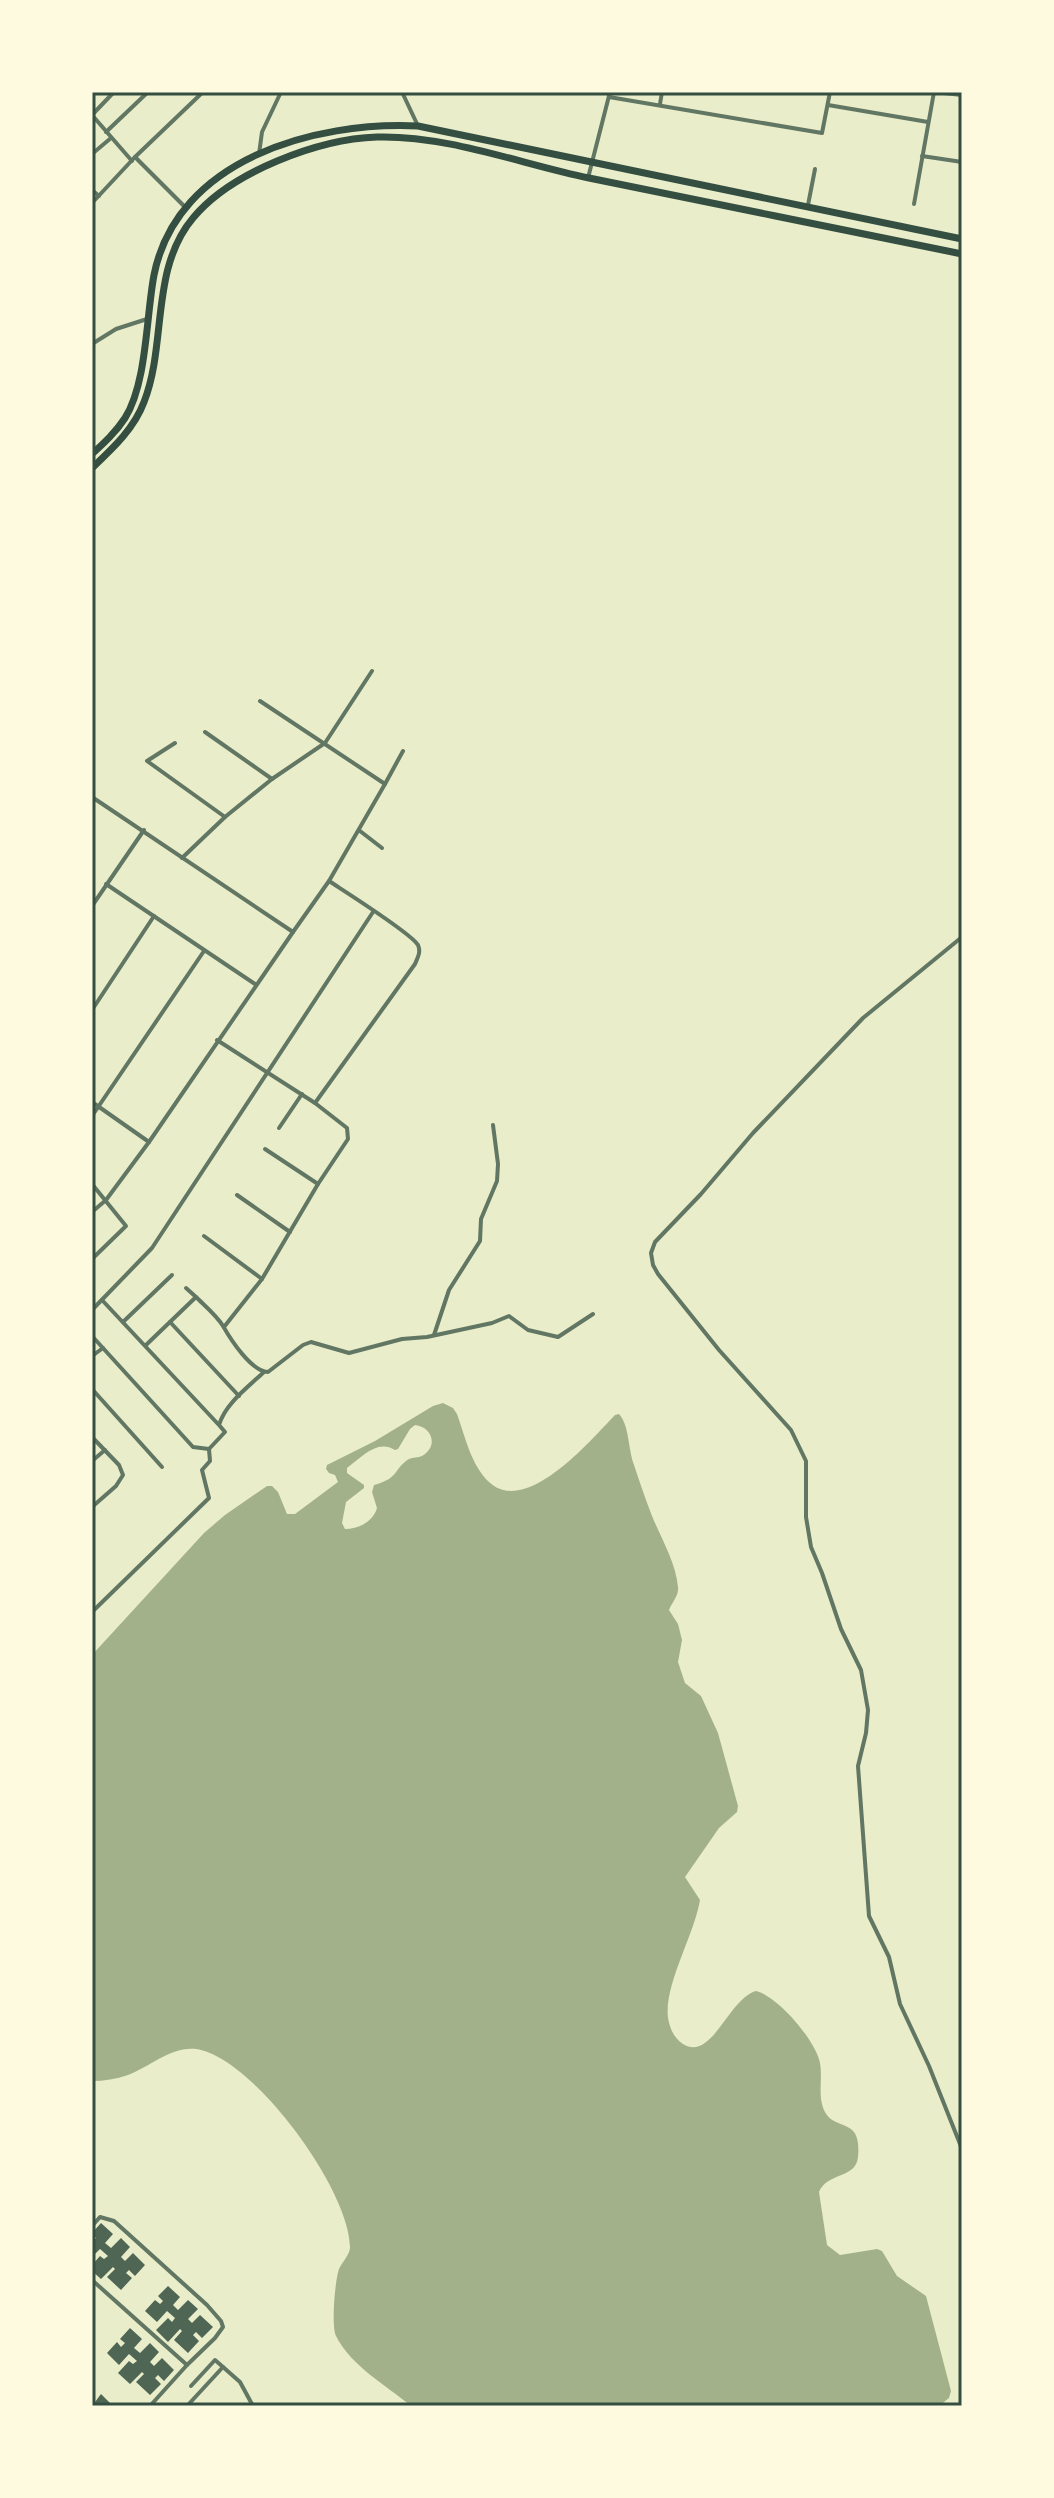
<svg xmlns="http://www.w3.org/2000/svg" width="1054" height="2498" font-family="'PT Sans Narrow',sans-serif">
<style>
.water{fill:#a3b18a;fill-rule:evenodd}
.building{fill:#4f6655}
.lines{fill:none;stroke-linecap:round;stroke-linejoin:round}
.minor{stroke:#617663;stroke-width:4}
.primary{stroke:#344e41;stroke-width:7}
.neatline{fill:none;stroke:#344e41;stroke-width:3}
</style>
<rect width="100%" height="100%" fill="#e9edc9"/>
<!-- water -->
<path class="water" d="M443,1403L453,1408L457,1414C465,1436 471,1465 489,1482C526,1517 591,1440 615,1415L619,1414C629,1425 628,1446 633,1462C639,1480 645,1498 652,1516C661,1538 676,1563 678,1587C679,1596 672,1602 669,1610L678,1624L682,1640L678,1662L685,1683L701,1696L718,1733L738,1806L737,1812L719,1828L685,1877L700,1900C694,1936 664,1984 668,2018C670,2029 674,2038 683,2044C712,2062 728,1999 756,1991C778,1996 816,2041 820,2063C823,2079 817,2097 825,2112C836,2132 862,2116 858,2157C856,2179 827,2172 819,2192L827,2245L840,2255L877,2249L882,2251L897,2276L926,2296L951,2391L949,2398L939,2406H411C386,2385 351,2366 336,2336C331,2325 335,2281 339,2269C342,2262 349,2256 350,2248C351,2191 253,2057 196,2049C172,2046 149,2067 128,2075C116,2079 104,2081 92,2081V1655L204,1533L225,1515L267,1486H272L278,1492L287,1514H295L338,1482L335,1475L329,1473L326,1469L327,1465L375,1441L433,1406ZM415,1425C432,1427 439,1446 422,1456C418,1458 413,1457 409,1459C393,1469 400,1478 374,1485L372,1492L377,1508C373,1522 358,1529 345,1529L342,1523L346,1502L364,1488V1485L347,1473V1468C362,1457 377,1439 395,1450L398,1449L410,1429Z"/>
<!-- building -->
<g class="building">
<polygon points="101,2223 113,2234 105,2243 111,2248 121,2238 130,2247 121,2257 125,2261 133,2253 145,2265 135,2276 129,2270 126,2273 132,2278 121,2290 107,2277 115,2269 113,2267 101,2279 92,2271 92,2265 100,2256 104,2259 108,2256 100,2249 92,2257 92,2242 96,2238 92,2233"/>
<polygon points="168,2286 180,2297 173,2305 178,2310 188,2300 198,2309 188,2319 192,2323 200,2315 213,2327 202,2338 196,2332 193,2335 199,2341 188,2353 174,2340 182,2331 180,2329 168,2342 156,2330 168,2318 172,2322 175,2318 167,2311 157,2322 145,2311 155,2300 160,2304 163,2301 158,2296"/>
<polygon points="130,2328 142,2339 134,2348 140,2353 150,2343 159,2352 150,2362 154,2366 162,2358 174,2370 164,2381 158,2375 155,2378 161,2384 150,2395 136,2382 144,2374 142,2372 130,2384 118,2373 129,2361 133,2364 137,2361 129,2354 119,2365 107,2353 117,2342 121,2347 125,2343 120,2339"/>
<polygon points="101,2394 110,2403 108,2406 92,2406"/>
</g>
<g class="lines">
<!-- minor -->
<g class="minor">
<polyline points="402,92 418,126"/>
<polyline points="935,92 962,95"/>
<polyline points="609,97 822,133 830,92"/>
<polyline points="660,104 662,92"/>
<polyline points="828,105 928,122"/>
<polyline points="92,115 132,161"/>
<polyline points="92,115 114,92"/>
<polyline points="106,132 148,92"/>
<polyline points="92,154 111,138"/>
<polyline points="259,154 262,132 281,92"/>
<polyline points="922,156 962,162"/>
<polyline points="135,157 185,207"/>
<polyline points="588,178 610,92"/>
<polyline points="92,190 99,196"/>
<polyline points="92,203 135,157 203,92"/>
<polyline points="914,204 934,92"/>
<polyline points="808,205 815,169"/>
<polyline points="92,344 116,329 147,319"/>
<polyline points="92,729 93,730"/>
<polyline points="205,732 272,779"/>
<polyline points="175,743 147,761 225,817"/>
<polyline points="385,784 403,751"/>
<polyline points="92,797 293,932 329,881 385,784 260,701"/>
<polyline points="360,831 382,848"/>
<polyline points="182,858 225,817 272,779 325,743 372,671"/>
<polyline points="106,884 255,984"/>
<polyline points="92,906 144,830"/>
<polyline points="962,937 863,1018 753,1133 701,1194 655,1242 651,1253 653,1265 658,1274 719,1350 791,1430 806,1461 806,1517 811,1547 822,1573 841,1629 861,1670 868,1710 866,1733 858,1766 869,1916 889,1957 900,2004 929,2066 962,2149"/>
<polyline points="92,1010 154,916"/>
<polyline points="217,1040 315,1103 347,1128 348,1139 318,1184 262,1279 224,1327"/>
<polyline points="92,1102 149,1142"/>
<path d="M315,1103L415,964C418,957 421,952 418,945C411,933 344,891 329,881"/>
<polyline points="92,1116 204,951"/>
<polyline points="279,1128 302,1094"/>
<polyline points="265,1149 318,1184"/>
<polyline points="92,1184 126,1226 92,1259"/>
<polyline points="237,1195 290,1232"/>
<polyline points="92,1212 106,1200 149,1142 293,932"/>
<polyline points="204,1236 262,1279"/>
<polyline points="186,1288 196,1297"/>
<polyline points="102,1300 218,1424"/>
<polyline points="92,1310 152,1248 373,912"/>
<polyline points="123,1322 172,1275"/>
<polyline points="170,1322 239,1396"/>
<polyline points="434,1335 449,1290 480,1241 481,1219 497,1181 498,1164 493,1125"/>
<path d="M92,1336L193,1447L209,1449L225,1432L219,1425C225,1404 248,1387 264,1372"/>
<path d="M146,1345L196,1297C205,1306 217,1316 223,1326C231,1340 251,1371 268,1372L303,1345L311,1342L349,1353L402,1339L427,1337L492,1323L509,1316L528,1330L558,1337L593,1314"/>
<polyline points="92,1356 103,1348"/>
<polyline points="92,1389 162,1467"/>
<polyline points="92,1437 119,1465 123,1475 116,1486 92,1507"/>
<polyline points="92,1461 105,1450"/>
<polyline points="92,1612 209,1498 202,1470 210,1461 209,1449"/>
<polyline points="92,2226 100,2217 114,2221 207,2305 221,2321 223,2327 215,2338 187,2365"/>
<polyline points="92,2280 187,2365 150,2406"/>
<polyline points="191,2386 215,2360 223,2367"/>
<polyline points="187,2406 223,2367 240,2382 253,2406"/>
</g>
<!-- primary -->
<g class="primary">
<path d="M92,454C104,443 116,432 125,418C147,383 146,317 154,275C177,159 315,121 418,126L962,239"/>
<path d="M92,468C112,449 134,429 144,402C167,344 150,269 193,218C231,172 318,139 377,137C447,135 521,164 589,178C713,204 838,228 962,254"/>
</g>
</g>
<!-- border -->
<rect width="1054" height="2498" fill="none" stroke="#fefae0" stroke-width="188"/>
<rect x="94" y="94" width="866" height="2310" class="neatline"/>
</svg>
